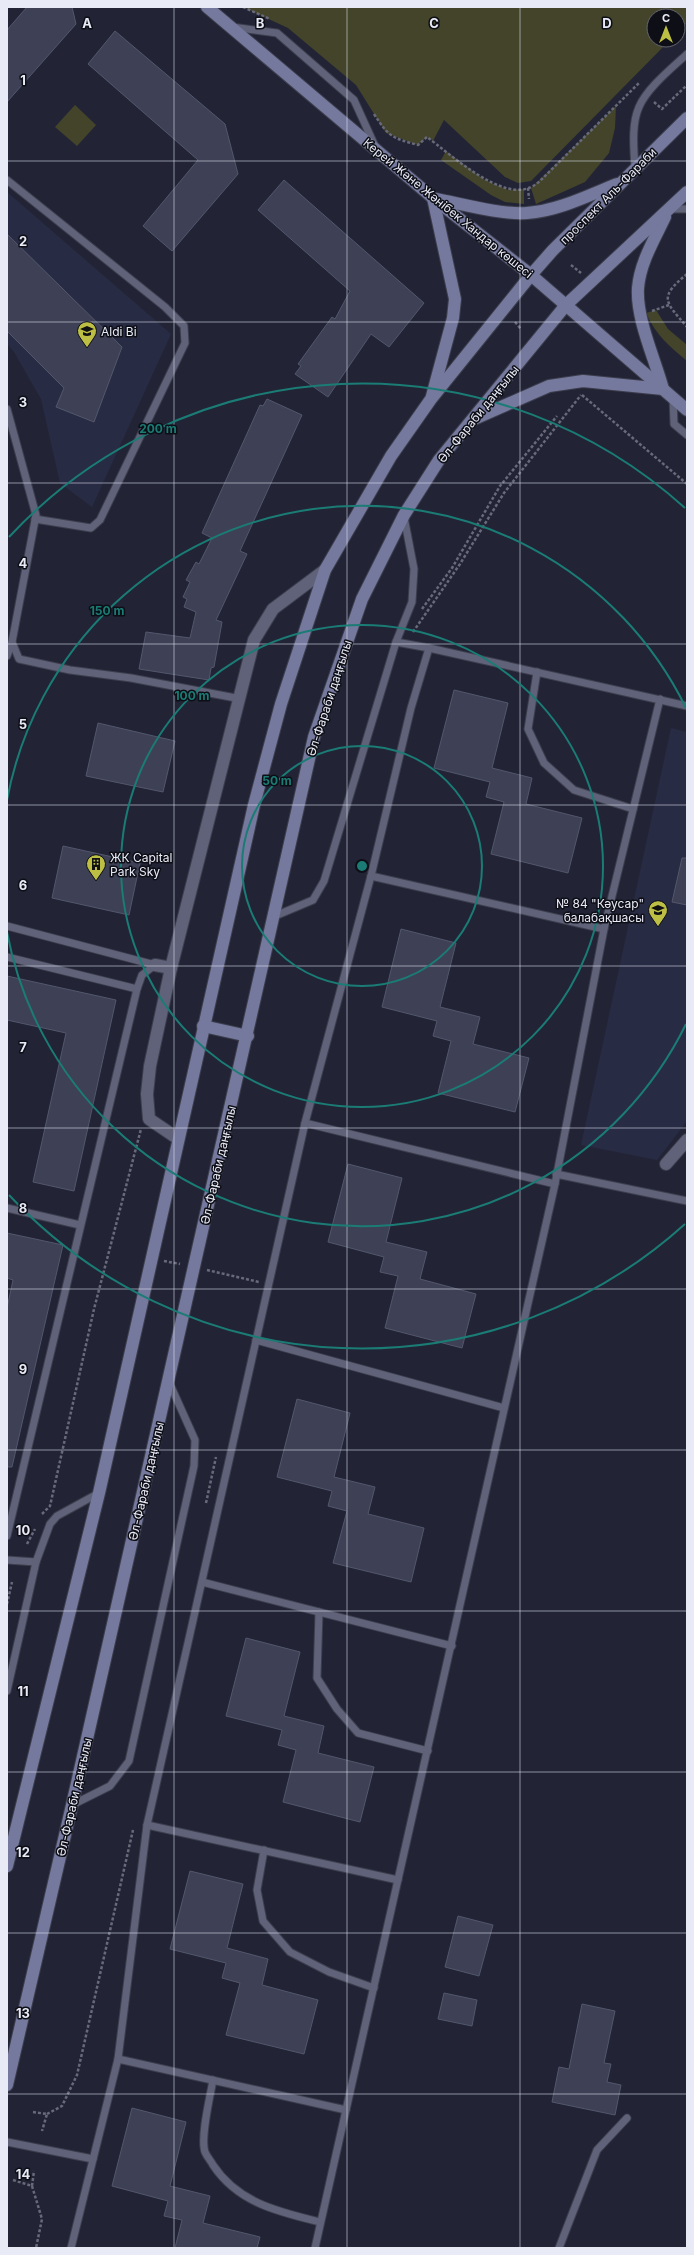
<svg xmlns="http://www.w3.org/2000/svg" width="694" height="2255" font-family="Inter,sans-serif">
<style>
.built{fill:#282b44}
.green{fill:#43442a}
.building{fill:#3e4155;stroke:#53576c}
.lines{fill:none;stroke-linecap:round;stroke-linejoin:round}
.lane-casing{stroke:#3c3e4d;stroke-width:9}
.street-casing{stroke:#3c3e4d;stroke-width:14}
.secondary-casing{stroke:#3c3e4d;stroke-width:14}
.path{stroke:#686a7a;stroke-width:2.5;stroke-dasharray:3 2;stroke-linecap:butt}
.lane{stroke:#5f6278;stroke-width:7}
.street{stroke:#5f6278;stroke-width:12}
.secondary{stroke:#75799d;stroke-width:12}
.grid{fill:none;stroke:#e8eaf6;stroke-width:1;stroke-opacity:0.55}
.ring{fill:none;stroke:#1a7c75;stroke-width:2}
.labels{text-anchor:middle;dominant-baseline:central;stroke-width:3;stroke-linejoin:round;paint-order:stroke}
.street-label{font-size:12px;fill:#e8eaf6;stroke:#0d0e16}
.poi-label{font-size:12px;fill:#e8eaf6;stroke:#0d0e16;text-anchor:start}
.grid-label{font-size:13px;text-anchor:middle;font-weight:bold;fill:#e8eaf6;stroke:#0d0e16;stroke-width:3;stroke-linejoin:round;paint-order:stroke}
.centre{fill:#1a7c75;stroke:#0d0e16;stroke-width:2}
.ring-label{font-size:12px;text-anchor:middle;font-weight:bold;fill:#1a7c75;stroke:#0d0e16;stroke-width:3;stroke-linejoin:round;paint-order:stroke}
</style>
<rect width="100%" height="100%" fill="#222436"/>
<!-- built -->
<g class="built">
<polygon points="7,192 171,334 92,507 60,483 41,399 14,352 7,344"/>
<polygon points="671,728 687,732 687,1121 657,1160 581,1145"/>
</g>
<!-- green -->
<g class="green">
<polygon points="243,7 687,7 687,23 678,32 678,16 654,16 654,40 670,40 531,181 518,183 505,177 444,120 433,141 427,137 418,145 386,133 356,85 288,28"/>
<polygon points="75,105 96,125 77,146 55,127"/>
<polygon points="616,106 615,128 609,153 585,182 536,204 531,188"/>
<polygon points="446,151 485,180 508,190 524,189 524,204 505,202 491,195 441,160"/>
<path d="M656,310L668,329L687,345V361C669,346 656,335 646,313Z"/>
</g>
<!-- building -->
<g class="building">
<polygon points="27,7 72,7 76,24 7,102 7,30"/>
<polygon points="115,31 225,124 238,174 172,251 143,226 198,160 88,64"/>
<polygon points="284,180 424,303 389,347 371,334 328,397 295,374 301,366 298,364 332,317 335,319 350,291 258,210"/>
<polygon points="7,234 122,347 94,422 56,407 64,388 7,331"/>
<polygon points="267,399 302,415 240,551 247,554 216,620 222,622 214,667 211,668 209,680 139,669 146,632 190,638 196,612 184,607 187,599 183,597 190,582 186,580 196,562 199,564 212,538 202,533 260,405 263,406"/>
<polygon points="454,690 508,703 492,768 532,778 526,804 582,818 568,873 491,854 504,802 486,797 490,782 434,768"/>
<polygon points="98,723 175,741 163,792 86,776"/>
<polygon points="63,846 140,863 129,915 52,898"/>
<polygon points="682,858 687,858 687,905 672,902"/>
<polygon points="401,929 456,943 440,1007 480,1017 473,1044 529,1058 515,1112 438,1093 451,1041 433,1036 437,1021 382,1007"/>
<polygon points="7,976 116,1000 74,1191 33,1182 66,1033 7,1020"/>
<polygon points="348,1164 402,1178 386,1242 427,1252 420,1279 476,1294 462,1348 385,1328 398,1276 380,1272 384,1257 328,1242"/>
<polygon points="7,1233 63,1245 12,1467 7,1467 7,1308 13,1280 7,1278"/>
<polygon points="297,1399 350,1413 334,1477 375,1487 368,1514 424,1528 411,1582 333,1563 347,1511 328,1506 332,1491 277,1477"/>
<polygon points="246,1638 300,1652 284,1716 324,1726 318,1753 374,1767 360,1822 283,1802 296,1750 278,1745 282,1730 226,1716"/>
<polygon points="190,1871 243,1884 227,1948 268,1959 262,1985 318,2000 304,2054 226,2035 240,1983 222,1978 226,1963 170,1949"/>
<polygon points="458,1916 493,1925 479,1976 445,1967"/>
<polygon points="444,1993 477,2000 472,2026 438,2019"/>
<polygon points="582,2004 615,2011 604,2063 611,2064 607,2082 621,2085 615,2115 552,2102 559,2067 569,2069"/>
<polygon points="132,2108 186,2122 170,2186 210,2196 203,2223 260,2237 257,2248 175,2248 182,2220 164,2216 168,2201 112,2186"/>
</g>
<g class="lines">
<!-- lane casing -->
<g class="lane-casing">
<g id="lane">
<polyline points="232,27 277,33 354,100 375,146"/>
<path d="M635,169C634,150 631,125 639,107C647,88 672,68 687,54"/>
<polyline points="7,180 165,307 184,326 185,343 100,520 91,528 35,519"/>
<polyline points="669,209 687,209"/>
<polyline points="673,398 674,424 687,435"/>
<polyline points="7,409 36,515 12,642 19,659 70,670 131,678 241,699"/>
<polyline points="396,642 429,648 687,706"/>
<polyline points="7,656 12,642"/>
<polyline points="537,672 528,729 544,763 574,790 633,809"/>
<polyline points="371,876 604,929"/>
<polyline points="275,916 313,900 324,881 396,642 412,602 414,569 404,517"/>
<polyline points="7,926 155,965"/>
<polyline points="7,957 137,989"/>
<polyline points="305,1123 555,1184"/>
<polyline points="556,1174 687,1201"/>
<polyline points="7,1208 80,1225"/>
<polyline points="256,1340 504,1408"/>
<polyline points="7,1536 137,989 142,975 155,965"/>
<polyline points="7,1560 36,1562"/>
<polyline points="202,1582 452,1646"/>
<polyline points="319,1612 317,1678 337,1709 358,1733 428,1751"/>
<polyline points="7,1691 36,1562 50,1524 57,1516 99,1493"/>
<polyline points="72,1805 110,1786 129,1761 194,1466 195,1440 169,1382"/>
<polyline points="147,1825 398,1880"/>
<polyline points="264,1850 257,1890 263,1921 290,1952 329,1972 374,1988"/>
<polyline points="118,2059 346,2110 555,1184 604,929 660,699"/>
<path d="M213,2080C210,2097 200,2138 205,2152C207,2157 211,2161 213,2165C238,2203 279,2212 320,2222"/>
<polyline points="7,2142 93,2159"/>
<polyline points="71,2248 118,2059 147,1825 305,1123 371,876 411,708 429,648"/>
<polyline points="315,2248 346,2110"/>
<polyline points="559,2248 597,2150 627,2118"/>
</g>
</g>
<!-- street casing -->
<g class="street-casing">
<g id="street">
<polyline points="155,965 171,968"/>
<polyline points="177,1138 149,1119 147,1094 150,1066 171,968 254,640 273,609 325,570"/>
<polyline points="666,1164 687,1140"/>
</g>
</g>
<!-- secondary casing -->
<g class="secondary-casing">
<g id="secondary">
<polyline points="207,7 433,198 531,275 687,410"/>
<path d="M436,199C462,204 502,215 527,213C558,211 589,195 617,184"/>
<polyline points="432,396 453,318 455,299 433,198"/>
<path d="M474,419L549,386L583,381L663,389C655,359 636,319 638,288C640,263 654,240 665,217"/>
<polyline points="203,1026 248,1036"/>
<polyline points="7,1866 99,1493 254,805 281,704 325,570 391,456 431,399 531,275 553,250 687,118"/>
<polyline points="7,2085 72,1805 314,737 362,599 404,515 439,460 566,305 687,192"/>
</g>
</g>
<!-- path -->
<g class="path">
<polyline points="243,7 270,19"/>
<polyline points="654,102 662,109 687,85"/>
<path d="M374,114C389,137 392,138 418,145L427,137C450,154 502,202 531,187C536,185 540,181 543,178L639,83"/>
<polyline points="528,188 529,199"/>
<polyline points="571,265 581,273"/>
<path d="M687,274C658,298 665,301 687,327"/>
<polyline points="652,311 669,305"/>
<polyline points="515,322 521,329"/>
<polyline points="582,395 687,484"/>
<polyline points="422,609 452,568 500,486 557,416"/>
<polyline points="413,632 460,564 504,493 581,395"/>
<polyline points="164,1261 180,1264"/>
<polyline points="207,1270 259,1282"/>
<polyline points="206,1503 216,1457"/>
<polyline points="42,1514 50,1506 94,1309 141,1129"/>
<polyline points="27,1544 35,1529"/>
<polyline points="7,1604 12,1582"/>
<polyline points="33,2112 47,2114 42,2131"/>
<polyline points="47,2114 62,2106 77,2075 133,1830"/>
<polyline points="13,2180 32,2186 34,2171"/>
<polyline points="32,2186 42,2219 36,2248"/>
</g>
<!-- lane -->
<use href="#lane" class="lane"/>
<!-- street -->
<use href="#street" class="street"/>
<!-- secondary -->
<use href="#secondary" class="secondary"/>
</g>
<!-- grid -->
<path class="grid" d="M174,7V2248M347,7V2248M520,7V2248M7,161H687M7,322H687M7,483H687M7,644H687M7,805H687M7,966H687M7,1128H687M7,1289H687M7,1450H687M7,1611H687M7,1772H687M7,1933H687M7,2094H687"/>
<!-- distance rings -->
<g class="ring">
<circle cx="362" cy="866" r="120"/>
<circle cx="362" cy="866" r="241"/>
<path d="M686 1024A361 361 0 0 1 7 932M7 800A361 361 0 0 1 686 708"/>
<path d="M685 1224A482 482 0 0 1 9 1195M9 537A482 482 0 0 1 685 508"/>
</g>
<!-- icons -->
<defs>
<g id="school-pin" transform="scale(1)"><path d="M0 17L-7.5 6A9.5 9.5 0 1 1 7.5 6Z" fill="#bcbf43" stroke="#0d0e16"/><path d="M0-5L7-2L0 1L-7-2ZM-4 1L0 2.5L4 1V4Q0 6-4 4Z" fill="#111"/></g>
<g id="building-pin" transform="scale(1)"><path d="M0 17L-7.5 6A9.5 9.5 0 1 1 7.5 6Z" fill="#bcbf43" stroke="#0d0e16"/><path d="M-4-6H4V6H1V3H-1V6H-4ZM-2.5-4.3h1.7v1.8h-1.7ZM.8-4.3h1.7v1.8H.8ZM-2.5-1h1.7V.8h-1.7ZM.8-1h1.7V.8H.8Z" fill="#111"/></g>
</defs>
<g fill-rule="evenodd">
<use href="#school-pin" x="87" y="331"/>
<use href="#building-pin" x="96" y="864"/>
<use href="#school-pin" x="658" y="910"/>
</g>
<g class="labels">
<!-- street labels -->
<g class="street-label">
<text transform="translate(608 196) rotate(-45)">проспект Аль-Фараби</text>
<text transform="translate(448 208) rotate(39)">Керей Және Жәнібек Хандар көшесі</text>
<text transform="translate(478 414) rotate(-51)">Әл-Фараби даңғылы</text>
<text transform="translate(329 698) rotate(-72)">Әл-Фараби даңғылы</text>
<text transform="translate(218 1165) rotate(-77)">Әл-Фараби даңғылы</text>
<text transform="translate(146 1481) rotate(-77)">Әл-Фараби даңғылы</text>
<text transform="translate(74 1797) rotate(-77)">Әл-Фараби даңғылы</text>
</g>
<!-- poi labels -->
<g class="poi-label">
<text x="101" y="331">Aldi Bi</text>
<text x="110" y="857">ЖК Capital<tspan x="110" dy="14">Park Sky</tspan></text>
<text x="644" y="903" text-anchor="end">№ 84 "Кәусар"<tspan x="644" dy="14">балабақшасы</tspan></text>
</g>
</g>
<g class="grid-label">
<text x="87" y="28">A</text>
<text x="260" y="28">B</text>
<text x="434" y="28">C</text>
<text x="607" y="28">D</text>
<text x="23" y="85">1</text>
<text x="23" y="246">2</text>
<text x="23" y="407">3</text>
<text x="23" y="568">4</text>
<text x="23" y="729">5</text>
<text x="23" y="890">6</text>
<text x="23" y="1052">7</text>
<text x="23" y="1213">8</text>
<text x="23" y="1374">9</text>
<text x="23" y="1535">10</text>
<text x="23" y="1696">11</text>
<text x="23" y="1857">12</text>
<text x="23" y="2018">13</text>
<text x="23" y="2179">14</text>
</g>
<circle cx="362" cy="866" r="6" class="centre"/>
<g class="ring-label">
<text x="158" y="433">200 m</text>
<text x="107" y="615">150 m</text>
<text x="192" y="700">100 m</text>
<text x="277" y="785">50 m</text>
</g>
<!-- border -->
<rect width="694" height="2255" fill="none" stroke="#e8eaf6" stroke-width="16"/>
<!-- north arrow -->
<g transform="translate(666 28)"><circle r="19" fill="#0d0e16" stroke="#656670"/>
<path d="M0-3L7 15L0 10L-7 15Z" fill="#bcbf43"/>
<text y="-6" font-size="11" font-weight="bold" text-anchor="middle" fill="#e8eaf6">С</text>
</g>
</svg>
